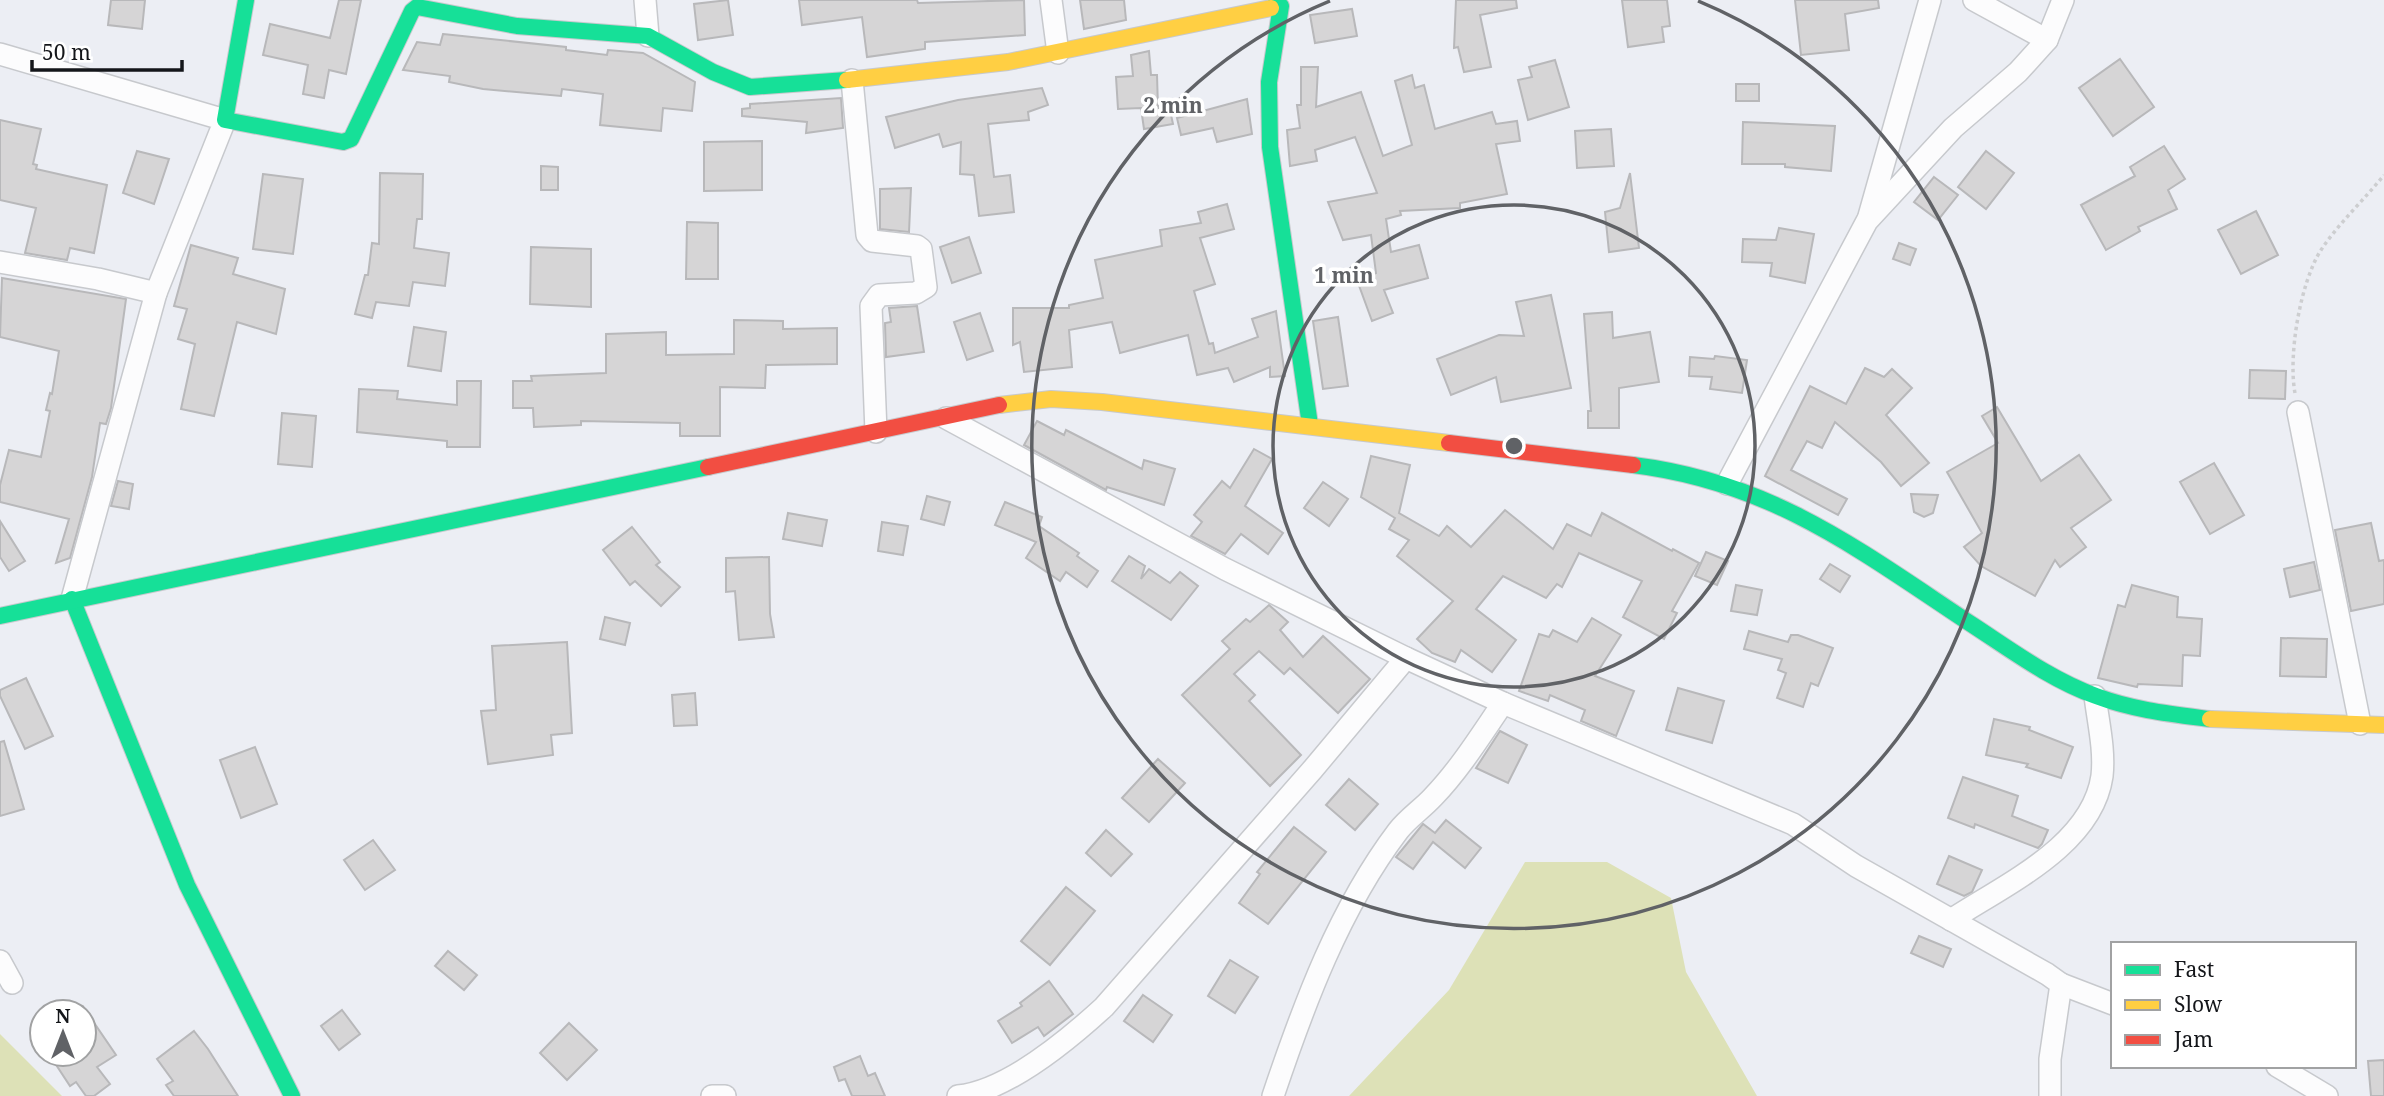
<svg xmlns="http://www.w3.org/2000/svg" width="2384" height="1096" font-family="'Noto Serif',serif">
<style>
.green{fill:#dde1b7}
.building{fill:#d6d5d6;stroke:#b8b8ba;stroke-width:2}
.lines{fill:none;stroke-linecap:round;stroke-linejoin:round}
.street-casing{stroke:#c7c9cd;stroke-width:24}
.fast-casing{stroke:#c7c9cd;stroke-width:18}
.slow-casing{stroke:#c7c9cd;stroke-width:18}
.jam-casing{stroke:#c7c9cd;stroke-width:18}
.path{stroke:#cdced0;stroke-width:3.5;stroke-dasharray:3.5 3.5;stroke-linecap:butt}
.street{stroke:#fcfcfd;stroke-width:21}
.fast{stroke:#16e098;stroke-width:16}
.slow{stroke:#ffcf43;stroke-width:16}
.jam{stroke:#f24e42;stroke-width:16}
.ring{fill:none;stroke:#606266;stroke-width:3.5}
.centre{fill:#606266;stroke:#fff;stroke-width:3.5}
.ring-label{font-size:21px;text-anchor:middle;font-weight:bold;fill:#606266;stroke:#fff;stroke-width:7;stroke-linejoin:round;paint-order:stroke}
</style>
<rect width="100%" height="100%" fill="#eceef4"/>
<!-- green -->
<g class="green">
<polygon points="1525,862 1607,862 1671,898 1686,972 1757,1096 1349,1096 1449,990"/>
<polygon points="0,1034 62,1096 0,1096"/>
</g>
<!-- building -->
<g class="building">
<polygon points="111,0 145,0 142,29 108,25"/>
<polygon points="339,0 361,0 346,74 329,70 324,98 303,94 308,65 263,55 270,24 330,38"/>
<polygon points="728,0 733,35 698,40 694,4"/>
<polygon points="799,0 917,0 918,3 1024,0 1025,35 925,42 925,49 867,57 862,17 802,25"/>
<polygon points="1080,0 1124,0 1126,20 1084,29"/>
<polygon points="1456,0 1516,0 1517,8 1480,15 1491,67 1464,72 1458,47 1454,48"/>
<polygon points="1622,0 1667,0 1670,26 1662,27 1664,42 1628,47"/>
<polygon points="1795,0 1878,0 1879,8 1845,14 1849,50 1801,55"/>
<polygon points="1352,9 1357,36 1315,43 1310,15"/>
<polygon points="443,34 566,47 566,50 607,55 608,50 643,53 695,82 692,111 663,108 661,131 600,125 603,94 562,89 561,96 483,89 449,82 450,76 403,70 417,42 440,45"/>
<polygon points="1149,51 1151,75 1157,75 1158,108 1169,106 1173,124 1144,129 1141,108 1118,109 1116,77 1133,76 1131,55"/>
<polygon points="2120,59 2154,107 2113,136 2079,88"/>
<polygon points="1555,60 1569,107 1528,120 1518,80 1532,77 1529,67"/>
<polygon points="1301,67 1318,67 1316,107 1361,92 1383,156 1412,145 1395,81 1412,75 1415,88 1424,85 1435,129 1492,112 1496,124 1517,121 1520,141 1496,144 1507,194 1460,203 1460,208 1400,211 1401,215 1386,219 1391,252 1419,245 1428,278 1384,290 1393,313 1372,321 1357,280 1376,273 1371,235 1343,240 1328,202 1377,193 1355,137 1315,150 1317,161 1290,166 1287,130 1300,128 1297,105 1301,105"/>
<rect x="1736" y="84" width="23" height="17"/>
<polygon points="1042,88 1048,105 1028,112 1029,120 988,124 994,177 1010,175 1014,212 979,216 974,175 960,174 961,142 943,147 939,134 895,148 886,117 958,100"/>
<polygon points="841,98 843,128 806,133 807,122 742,116 742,109 750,108 750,104"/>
<polygon points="1247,99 1252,134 1217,142 1213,128 1181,135 1177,118"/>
<polygon points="0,120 41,129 33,164 37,165 36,169 107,185 94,253 70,248 67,260 25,253 36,208 0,200"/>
<polygon points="1743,122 1835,126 1831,171 1785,167 1785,164 1742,164"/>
<polygon points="1611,129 1614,166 1577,168 1575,131"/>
<polygon points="762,141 762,190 704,191 704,142"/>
<polygon points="2164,146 2185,179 2168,190 2177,209 2138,227 2140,231 2106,250 2081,205 2135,176 2130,167"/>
<polygon points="137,151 169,159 154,204 123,193"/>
<polygon points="1986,151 2014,173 1986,209 1958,187"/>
<polygon points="541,166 558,167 558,190 541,190"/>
<polygon points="380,173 423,174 422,219 417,219 414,248 449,253 445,286 413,282 409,306 376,302 372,318 355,314 365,275 368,275 372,243 379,244"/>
<polygon points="1630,173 1639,248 1609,252 1605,212 1620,208"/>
<polygon points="263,174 303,179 293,254 253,249"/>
<polygon points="1934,177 1958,195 1938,220 1914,202"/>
<polygon points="911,188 909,232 880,229 880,189"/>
<polygon points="1227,204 1234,229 1200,238 1215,284 1194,291 1209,344 1213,343 1215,353 1258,337 1252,319 1276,311 1285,376 1270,377 1270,367 1234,382 1228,368 1197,375 1188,335 1120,353 1112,322 1069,330 1072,367 1024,372 1020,342 1013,345 1013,308 1069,308 1069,305 1103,298 1095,260 1162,246 1160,230 1201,223 1198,212"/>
<polygon points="2256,211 2278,255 2241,274 2218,230"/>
<polygon points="687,222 718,223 718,279 686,279"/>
<polygon points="1779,228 1814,234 1805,283 1770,276 1772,263 1742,262 1743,239 1776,240"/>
<polygon points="969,237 981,273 952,283 940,247"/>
<polygon points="1899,243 1916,249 1910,265 1893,259"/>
<polygon points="191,245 238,258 233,274 285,289 276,334 237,322 214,416 181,409 195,344 178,339 187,309 174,306"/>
<polygon points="531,247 591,249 591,307 530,304"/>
<polygon points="2,278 126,299 111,408 106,424 100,423 92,477 70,558 56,563 69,519 0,502 0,485 9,450 41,457 50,411 46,410 50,393 52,394 59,351 0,337"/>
<polygon points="1551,295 1571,388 1501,402 1496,377 1451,395 1437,359 1499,335 1524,336 1516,302"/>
<polygon points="917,306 924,352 886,357 885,323 891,322 889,308"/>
<polygon points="1612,312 1613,338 1650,332 1659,382 1619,388 1619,428 1588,428 1588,411 1591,411 1584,314"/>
<polygon points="980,313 993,351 967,360 954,322"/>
<polygon points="1338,317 1348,386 1323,389 1313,321"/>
<polygon points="734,320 783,321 783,329 837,328 837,364 766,365 765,388 720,387 720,436 680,436 680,423 581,421 581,425 534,427 533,408 513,408 513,381 532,381 531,376 606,373 606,334 666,332 666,355 734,354"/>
<polygon points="414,327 446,332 441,371 408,366"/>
<polygon points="1715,356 1747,360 1742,393 1710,389 1712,377 1689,376 1690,357 1714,359"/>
<polygon points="1865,368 1884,377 1892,369 1912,388 1886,415 1929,463 1901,486 1881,462 1835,422 1822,448 1807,441 1791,470 1847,499 1838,515 1765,476 1810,386 1846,404"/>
<polygon points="2250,370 2286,371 2285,399 2249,398"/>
<polygon points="457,381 481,381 480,447 447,447 447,441 357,432 359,389 398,391 397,399 457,405"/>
<polygon points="1997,407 2041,481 2079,455 2111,500 2071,528 2086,547 2060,567 2055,560 2035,596 1981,566 1964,547 1982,533 1947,472 1998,443 1982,416"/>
<polygon points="282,413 316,416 312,467 278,464"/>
<polygon points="1037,421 1064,435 1066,430 1142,469 1144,460 1175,469 1164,505 1107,487 1106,490 1024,445"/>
<polygon points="1254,449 1272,459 1245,506 1283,533 1268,554 1241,534 1225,554 1191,536 1202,522 1194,515 1222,481 1230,488"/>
<polygon points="1371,456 1410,465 1399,513 1439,536 1447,526 1471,547 1505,510 1553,549 1567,524 1591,536 1602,513 1672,551 1673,549 1699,563 1672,611 1677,613 1664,639 1623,617 1642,581 1579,553 1562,587 1557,584 1546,598 1503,576 1476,609 1516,640 1492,672 1461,650 1455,662 1432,653 1417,639 1453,601 1397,556 1409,540 1389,529 1395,518 1361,497"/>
<polygon points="2214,463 2244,515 2210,534 2180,482"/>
<polygon points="118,481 133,484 129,509 111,506"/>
<polygon points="1323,482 1348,499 1329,526 1304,508"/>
<polygon points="1911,494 1938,495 1933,513 1924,517 1914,512"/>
<polygon points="927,496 950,502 944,525 921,519"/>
<polygon points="1005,502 1042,517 1039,526 1079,553 1077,556 1098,571 1087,587 1066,572 1060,581 1026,558 1036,542 995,525"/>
<polygon points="788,513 827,520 822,546 783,539"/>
<polygon points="0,521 25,561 9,571 0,557"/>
<polygon points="882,522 908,526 903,555 878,551"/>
<polygon points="2371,523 2379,561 2384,560 2384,604 2351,611 2335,530"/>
<polygon points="632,527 660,562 656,565 680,587 661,606 635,581 630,585 603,550"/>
<polygon points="1706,552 1728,561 1717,585 1695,576"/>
<polygon points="1129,556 1145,566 1141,579 1149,569 1170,583 1180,572 1198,586 1171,620 1112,581"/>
<polygon points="769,557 770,614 774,637 739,640 735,591 726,592 726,558"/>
<polygon points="2314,562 2320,590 2290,597 2284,569"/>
<polygon points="1830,564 1850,576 1840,592 1820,579"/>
<polygon points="1736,585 1762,590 1757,615 1731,611"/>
<polygon points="2132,585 2178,597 2177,617 2202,619 2200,656 2183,655 2182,686 2138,684 2137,687 2098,678 2118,605 2125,607"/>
<polygon points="1269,605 1288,622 1280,630 1303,657 1323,636 1370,679 1338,713 1290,668 1284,674 1259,651 1234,674 1255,695 1249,701 1301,755 1270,786 1182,695 1230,649 1222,641 1246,619 1250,622"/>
<polygon points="605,617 630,623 625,645 600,639"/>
<polygon points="1592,618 1621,635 1595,676 1634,691 1616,736 1581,721 1585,710 1550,695 1548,701 1519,691 1539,634 1549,637 1553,630 1577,642"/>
<polygon points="1749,631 1788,642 1791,635 1798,635 1833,648 1818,686 1811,683 1803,707 1777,698 1786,673 1778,670 1782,659 1744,649"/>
<polygon points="2281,638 2327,639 2326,677 2280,676"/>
<polygon points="567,642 572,733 551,735 553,755 488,764 481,711 496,710 492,646"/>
<polygon points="26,678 53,736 25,749 0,696 0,690"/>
<polygon points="1678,688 1724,701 1712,743 1666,730"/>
<polygon points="695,693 697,725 674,726 672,695"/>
<polygon points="1994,719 2030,727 2029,730 2073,747 2061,778 2026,767 2028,764 1986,755"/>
<polygon points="1500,731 1527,745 1508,783 1476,768"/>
<polygon points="4,741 24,809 0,816 0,742"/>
<polygon points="255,747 277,804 241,818 220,760"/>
<polygon points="1158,759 1185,783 1149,822 1122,798"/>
<polygon points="1963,777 2018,796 2012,816 2048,830 2042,844 2038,848 1975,824 1974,828 1948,818"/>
<polygon points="1349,779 1378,804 1355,830 1326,805"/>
<polygon points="1446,820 1481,848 1465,868 1433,842 1413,869 1396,857 1423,824 1435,833"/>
<polygon points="1294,827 1326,852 1268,924 1239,903 1260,874 1257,872"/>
<polygon points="1106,830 1132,854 1111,876 1086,853"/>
<polygon points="373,840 395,870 365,890 344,860"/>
<polygon points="1949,856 1982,870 1972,892 1964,896 1937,884"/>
<polygon points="1066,887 1095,911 1050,965 1021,941"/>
<polygon points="1919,936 1951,949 1943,967 1911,953"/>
<polygon points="448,951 477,975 464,990 435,966"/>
<polygon points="1230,960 1258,977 1235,1013 1208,996"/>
<polygon points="1049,981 1073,1014 1044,1036 1038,1027 1012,1043 998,1021 1022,1006 1020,1003"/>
<polygon points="1143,995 1172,1015 1153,1042 1124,1021"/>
<polygon points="84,1008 116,1055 97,1067 110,1084 94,1096 86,1096 76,1082 70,1086 49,1054 84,1054"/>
<polygon points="342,1010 360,1034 339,1050 321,1026"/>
<polygon points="569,1023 597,1050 567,1080 540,1053"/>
<polygon points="194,1031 208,1049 238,1096 174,1096 166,1085 173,1081 157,1059"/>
<polygon points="860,1056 868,1076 875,1073 885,1096 852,1096 845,1079 839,1081 834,1067"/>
<polygon points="2384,1060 2384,1096 2371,1096 2368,1061"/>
</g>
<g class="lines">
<!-- street casing -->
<g class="street-casing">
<g id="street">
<polyline points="645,0 648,36"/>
<polyline points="1051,0 1058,53"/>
<polyline points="1974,0 2047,40"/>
<polyline points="0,54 225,120 156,293"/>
<polyline points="852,80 867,235 872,241 917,246 921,249 926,287 916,293 879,295 871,306 876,432"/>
<polyline points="1869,216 1930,0"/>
<polyline points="0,262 98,279 156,293 72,599"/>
<polyline points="2298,412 2360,724"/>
<polyline points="946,418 1225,569 1406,658 1503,703 1793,824 1856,866 2047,974 2061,984 2050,1059 2050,1096"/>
<polyline points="1727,484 1867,221 1953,128 2018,72 2047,40 2063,0"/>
<path d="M1951,920C2004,885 2092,846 2102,776C2105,750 2098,721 2095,696"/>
<polyline points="0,961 12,983"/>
<polyline points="2061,984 2113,1004"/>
<polyline points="2277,1066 2327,1096"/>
<polyline points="712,1096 725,1096"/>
<path d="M958,1096C1007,1091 1068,1040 1104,1007L1313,769L1406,658"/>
<path d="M1273,1096C1304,1004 1339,909 1398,831C1408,818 1422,809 1433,797C1460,769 1481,735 1503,703"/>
</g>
</g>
<!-- fast casing -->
<g class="fast-casing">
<g id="fast">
<polyline points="246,0 225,120 343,142 351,139 412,11 417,7 517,26 648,36 713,72 750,87 847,80"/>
<polyline points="1271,8 1281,6 1269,82 1270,147 1310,425"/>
<path d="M1633,465C1772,482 1859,550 1971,624C2011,650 2051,680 2096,696C2133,710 2171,714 2210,719"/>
<polyline points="72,599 187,885 292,1096"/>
<polyline points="0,616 708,467"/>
</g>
</g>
<!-- slow casing -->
<g class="slow-casing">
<g id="slow">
<polyline points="847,80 1008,62 1271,8"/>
<polyline points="999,405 1051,399 1102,402 1449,443"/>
<polyline points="2210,719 2384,725"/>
</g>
</g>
<!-- jam casing -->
<g class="jam-casing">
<g id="jam">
<polyline points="1449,443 1633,465"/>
<polyline points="708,467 999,405"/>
</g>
</g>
<!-- path -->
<path class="path" d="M2295,393C2288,356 2300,283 2321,250C2338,224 2364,200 2384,175"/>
<!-- street -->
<use href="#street" class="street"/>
<!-- fast -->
<use href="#fast" class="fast"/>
<!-- slow -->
<use href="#slow" class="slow"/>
<!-- jam -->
<use href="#jam" class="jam"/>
</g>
<!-- distance rings -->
<g class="ring">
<circle cx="1514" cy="446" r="241"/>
<path d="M1698 1A482 482 0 1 1 1330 1"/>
</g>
<circle cx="1514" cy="446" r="10" class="centre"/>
<g class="ring-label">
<text x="1173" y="113">2 min</text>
<text x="1344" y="283">1 min</text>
</g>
<!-- legend -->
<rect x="2111" y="942" width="245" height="126" fill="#ffffff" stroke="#a1a2a3" stroke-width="2"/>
<rect x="2125" y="965" width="35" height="10" fill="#16e098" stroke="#a1a2a3" stroke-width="2"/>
<text x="2174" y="977" font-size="21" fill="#14161a">Fast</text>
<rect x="2125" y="1000" width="35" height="10" fill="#ffcf43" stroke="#a1a2a3" stroke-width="2"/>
<text x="2174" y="1012" font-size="21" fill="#14161a">Slow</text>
<rect x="2125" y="1035" width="35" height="10" fill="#f24e42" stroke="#a1a2a3" stroke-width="2"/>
<text x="2174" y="1047" font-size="21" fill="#14161a">Jam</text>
<!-- north arrow -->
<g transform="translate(63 1033)"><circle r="33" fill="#ffffff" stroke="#a1a2a3" stroke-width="2"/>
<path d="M0-5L12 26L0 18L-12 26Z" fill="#606266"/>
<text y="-10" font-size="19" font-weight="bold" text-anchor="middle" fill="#14161a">N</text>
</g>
<!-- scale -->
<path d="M32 60v10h150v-10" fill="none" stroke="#14161a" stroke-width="3.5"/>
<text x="42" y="60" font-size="21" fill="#14161a" stroke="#ffffff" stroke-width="5" paint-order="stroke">50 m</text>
</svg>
